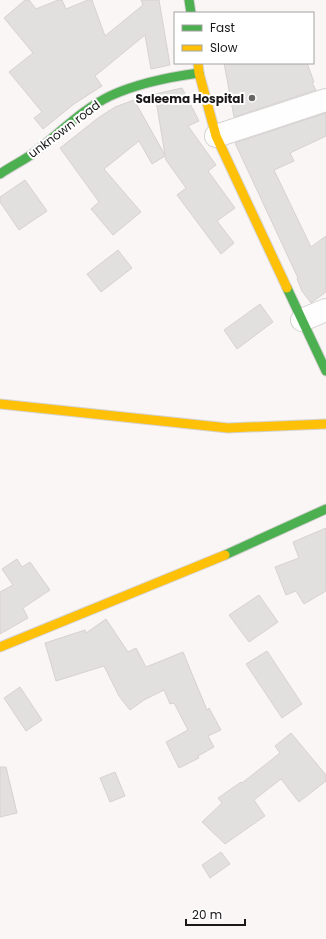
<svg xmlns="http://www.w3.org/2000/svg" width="326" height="939" font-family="Poppins,sans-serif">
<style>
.building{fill:#e2dfdf;stroke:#d5d2d1}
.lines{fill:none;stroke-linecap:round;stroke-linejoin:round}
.street-casing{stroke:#d5d2d2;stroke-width:24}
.fast-casing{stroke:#d5d2d2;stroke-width:11}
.slow-casing{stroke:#d5d2d2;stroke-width:11}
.street{stroke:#fefefe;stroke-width:22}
.fast{stroke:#4caf50;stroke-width:9}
.slow{stroke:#ffc107;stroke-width:9}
.poi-dot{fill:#686565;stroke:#fff;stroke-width:1.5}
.labels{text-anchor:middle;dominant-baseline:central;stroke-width:4;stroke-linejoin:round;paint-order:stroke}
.poi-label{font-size:12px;font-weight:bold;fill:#191717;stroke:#fff;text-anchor:end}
.street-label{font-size:12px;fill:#191717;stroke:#fff}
</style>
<rect width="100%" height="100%" fill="#fbf6f6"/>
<!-- building -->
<g class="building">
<polygon points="25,0 29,0 36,9 58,0 62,0 66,9 88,0 92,0 105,36 143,5 141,0 159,0 170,65 151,69 145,35 95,76 102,86 74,104 43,129 34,118 42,112 9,72 33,53 4,18"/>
<polygon points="224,63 307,63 314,82 312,83 316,90 234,117"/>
<polygon points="182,88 199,121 188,126 216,165 208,171 235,208 217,221 234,243 221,254 177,195 186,188 166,160 165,156 152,164 139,141 104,169 141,212 113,235 91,209 99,202 60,148 98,118 115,107 134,100 165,155 155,94"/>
<polygon points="326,113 326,136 290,153 294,161 274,170 311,247 326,236 326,292 311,303 302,291 297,279 298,278 235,143"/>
<polygon points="25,180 47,211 19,230 0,202 0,197"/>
<polygon points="118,250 132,268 101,292 87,274"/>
<polygon points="260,304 273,322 237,349 224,330"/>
<polygon points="326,528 326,591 304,604 296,591 286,595 275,567 299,558 293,542"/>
<polygon points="17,559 22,567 30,562 50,590 23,608 28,618 0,634 0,592 13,585 2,569"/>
<polygon points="259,595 278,622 249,642 229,615"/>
<polygon points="106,619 128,652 136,648 146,667 183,652 207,710 209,708 221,730 208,736 214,747 198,756 199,758 179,768 166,742 188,730 174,703 170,704 164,690 144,700 130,710 119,696 104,666 56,681 45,643 85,630 86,633"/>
<polygon points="267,651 302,704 282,718 246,664"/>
<polygon points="20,687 42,720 26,731 4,698"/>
<polygon points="291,733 326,775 326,781 299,802 281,779 254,800 265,816 225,844 202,822 222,803 218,798 241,782 242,783 280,753 275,746"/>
<polygon points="0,767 6,767 17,813 0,817"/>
<polygon points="115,772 125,796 110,802 100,778"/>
<polygon points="221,852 230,864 210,878 202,865"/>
</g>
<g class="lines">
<!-- street casing -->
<g class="street-casing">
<g id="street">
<polyline points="216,136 326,100"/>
<polyline points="302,320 326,310"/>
</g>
</g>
<!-- fast casing -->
<g class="fast-casing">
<g id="fast">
<polyline points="189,0 191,13"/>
<path d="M0,174C13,165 27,159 39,149C62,131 83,109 110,96C138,83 169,77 199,73"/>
<polyline points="287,288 326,371"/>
<polyline points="225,555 326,509"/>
</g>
</g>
<!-- slow casing -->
<g class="slow-casing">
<g id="slow">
<polyline points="198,63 199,73 216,136 287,288"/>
<polyline points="0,404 228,428 326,424"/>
<polyline points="0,647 225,555"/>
</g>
</g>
<!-- street -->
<use href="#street" class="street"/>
<!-- fast -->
<use href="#fast" class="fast"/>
<!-- slow -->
<use href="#slow" class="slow"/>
</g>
<!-- markers -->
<circle class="poi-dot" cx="252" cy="98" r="4"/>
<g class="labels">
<!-- poi labels -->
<g class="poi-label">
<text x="244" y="98">Saleema Hospital</text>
</g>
<!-- street labels -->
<g class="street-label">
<text transform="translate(64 129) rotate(-37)">unknown road</text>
</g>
</g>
<!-- legend -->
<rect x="174" y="12" width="140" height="52" fill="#ffffff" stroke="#a3a2a2"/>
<rect x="182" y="25" width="20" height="6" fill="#4caf50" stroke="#a3a2a2"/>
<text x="210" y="32" font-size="12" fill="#191717">Fast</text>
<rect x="182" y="45" width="20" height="6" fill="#ffc107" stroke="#a3a2a2"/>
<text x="210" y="52" font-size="12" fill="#191717">Slow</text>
<!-- scale -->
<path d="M186 919v6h59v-6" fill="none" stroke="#191717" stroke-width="2"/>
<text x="192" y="919" font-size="12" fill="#191717" stroke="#ffffff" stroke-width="3" paint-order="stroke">20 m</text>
</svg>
